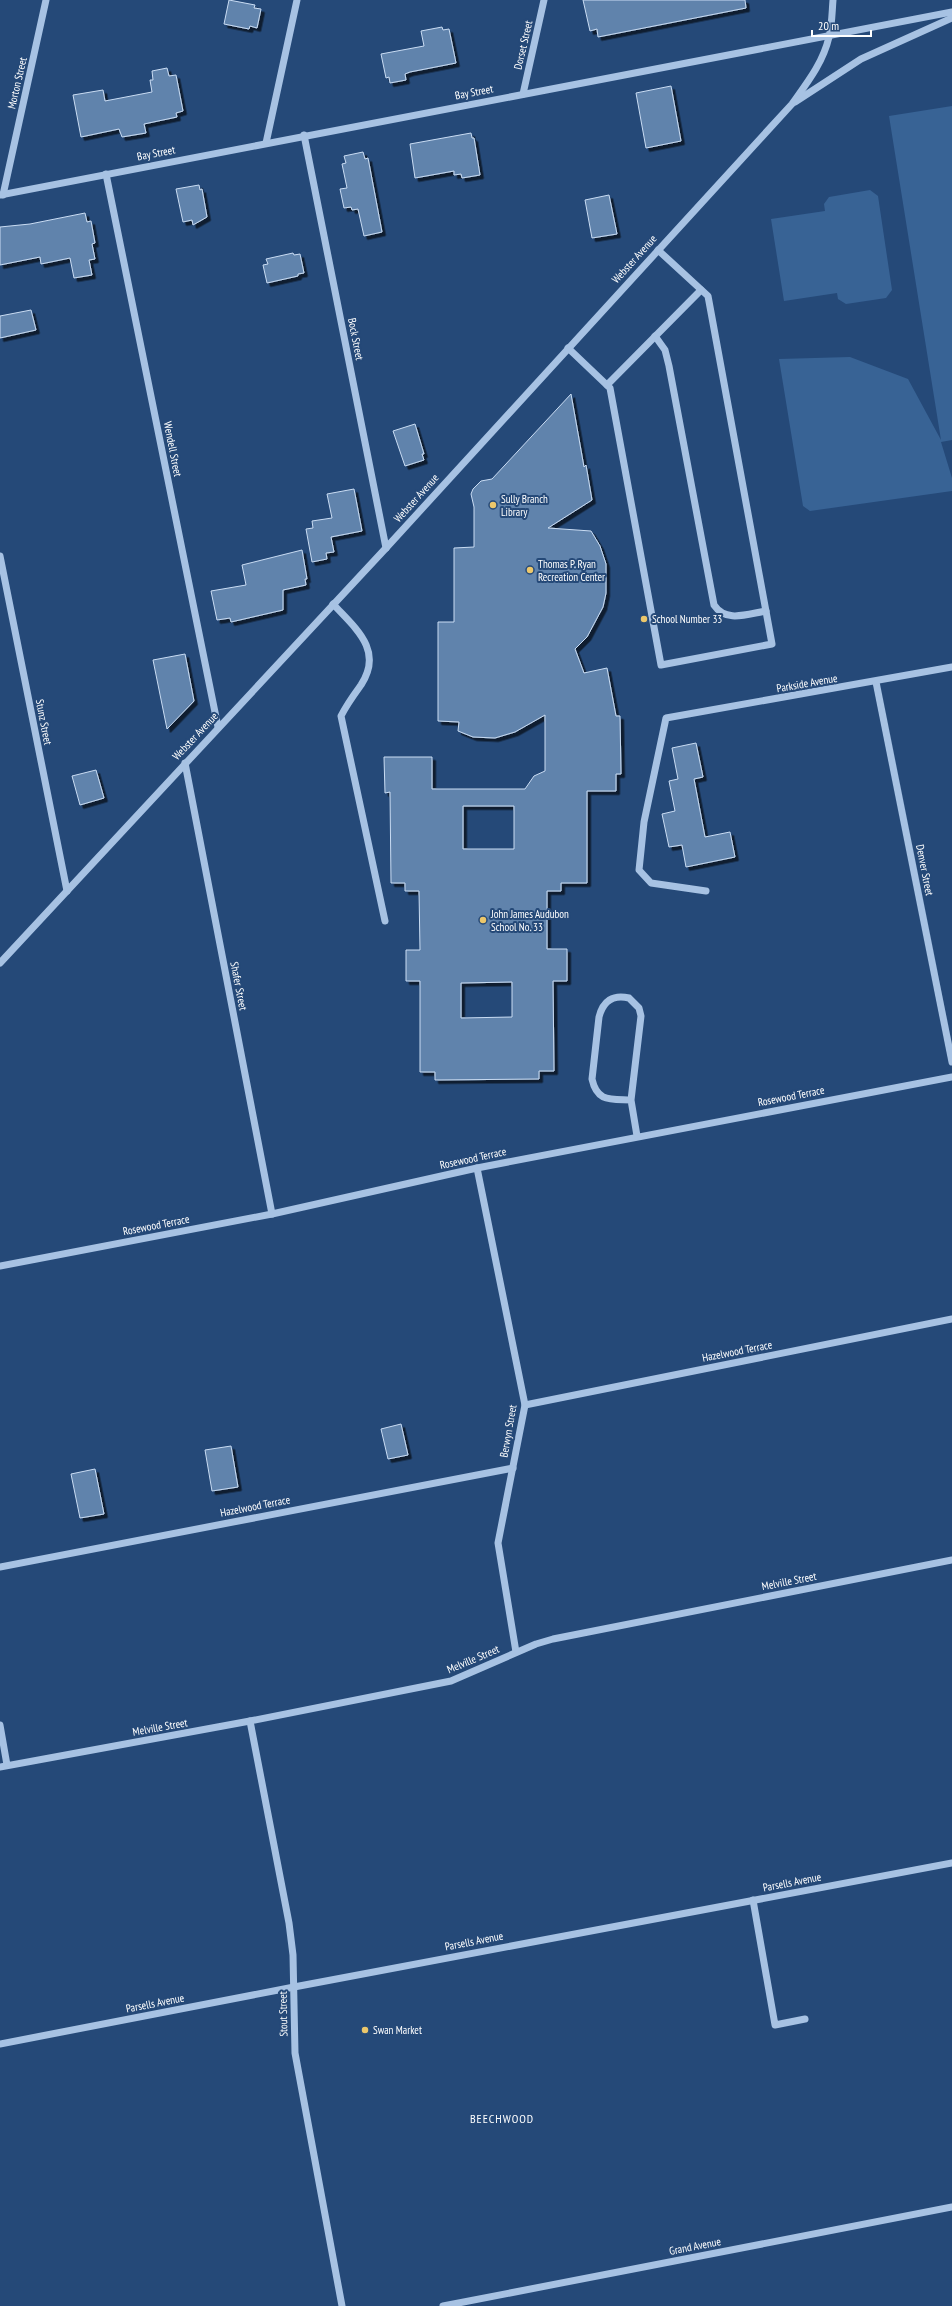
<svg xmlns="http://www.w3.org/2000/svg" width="952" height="2306" font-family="'PT Sans Narrow',sans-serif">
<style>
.green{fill:#386395}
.building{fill:#6183ac;stroke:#c9dcf3;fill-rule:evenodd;filter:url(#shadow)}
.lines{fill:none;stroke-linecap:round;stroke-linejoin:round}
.minor{stroke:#a7c2e3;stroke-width:7}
.poi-dot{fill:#ecc76b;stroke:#254978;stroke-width:1.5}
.labels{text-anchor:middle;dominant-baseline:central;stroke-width:4;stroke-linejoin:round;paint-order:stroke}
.street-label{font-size:11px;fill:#fff;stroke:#254978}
.poi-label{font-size:11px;fill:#fff;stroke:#254978;text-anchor:start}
.neighbourhood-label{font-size:12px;letter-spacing:1px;fill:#fff;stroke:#254978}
</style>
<defs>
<filter id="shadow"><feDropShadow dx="3.5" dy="3.5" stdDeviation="0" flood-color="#0009"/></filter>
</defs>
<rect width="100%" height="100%" fill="#254978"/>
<!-- green -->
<g class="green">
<polygon points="952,106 952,440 941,442 952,478 952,491 810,511 803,506 779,359 850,357 908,379 941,440 889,116"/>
<polygon points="870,190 878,196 892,290 886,298 846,304 838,299 837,293 784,301 771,219 825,211 824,204 829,197"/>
</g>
<!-- building -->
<g class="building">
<polygon points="229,0 255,5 254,8 261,9 257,28 250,26 249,29 224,24"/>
<polygon points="583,0 745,0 746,8 598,37 597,29 590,31"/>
<polygon points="442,27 443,30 449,29 456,63 410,72 405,74 406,80 390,83 389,77 386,78 381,54 424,46 421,31"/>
<polygon points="167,68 169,76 176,75 183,111 176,113 177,117 144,124 146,133 122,137 119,129 81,137 73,95 103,90 105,101 152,92 150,80 153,80 152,71"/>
<polygon points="671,86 681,141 646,148 636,93"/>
<polygon points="471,133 472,138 474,138 480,175 462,178 461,174 454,175 454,171 415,178 410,144"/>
<polygon points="363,152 365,159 368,158 382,232 364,236 358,209 352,210 351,207 344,208 340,189 347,188 342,164 346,163 344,156"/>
<polygon points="199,185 200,190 202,189 207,217 193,225 192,220 183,222 176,189"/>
<polygon points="609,195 617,234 592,238 585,200"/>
<polygon points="85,213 87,222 91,221 95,243 92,244 95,259 89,260 92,275 74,278 70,258 41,264 40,257 0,265 0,227 30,224"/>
<polygon points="293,253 294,255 300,254 304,273 298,274 298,276 267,283 263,265 268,264 266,259"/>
<polygon points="31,310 36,330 0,338 0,316"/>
<path d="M571,394L584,467L586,465L592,500L548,528L591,531L600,546L606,564V593L603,607L587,637L575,649L584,673L607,668L616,716H620L621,774H616V791H587V883H561V891H547V949H567V981H553L554,1071H539V1079L435,1080V1072H420V981H406V950H420L419,891H405V883H391L390,792L385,793L384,757H432V789H525L534,776L545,771V715L515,732L495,738L473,737L458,731L459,722L438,721V622H454V548L474,547V507L471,494L473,489L481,481L492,479ZM463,806H514V849H463ZM512,982V1017L461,1018V983Z"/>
<polygon points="415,424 424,454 422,454 424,460 405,466 393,431"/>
<polygon points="354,489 362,531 331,537 334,552 326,553 327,559 312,562 306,529 313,528 312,521 332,518 327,494"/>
<polygon points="302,550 307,579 305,579 306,585 283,590 283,610 231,622 230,618 217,620 211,591 246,585 242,565"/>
<polygon points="185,654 194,701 167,729 153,660"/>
<polygon points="696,743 703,777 694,779 705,837 730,832 735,857 686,867 682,845 669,847 662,814 675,811 669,781 678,779 672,748"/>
<polygon points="96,770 104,798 80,805 72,776"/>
<polygon points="401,1424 408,1455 388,1459 381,1429"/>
<polygon points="231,1446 238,1487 212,1491 205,1450"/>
<polygon points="95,1469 104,1514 80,1518 71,1474"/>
</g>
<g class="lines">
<!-- minor -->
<g class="minor">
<polyline points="523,94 544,0"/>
<polyline points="795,102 861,59 952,18"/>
<polyline points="304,135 386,548"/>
<polyline points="266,143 297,0"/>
<polyline points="106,174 218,727"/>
<polyline points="0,195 952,12"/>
<polyline points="3,195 46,0"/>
<path d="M655,336L665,350L669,366L714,605C726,623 747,614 766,611"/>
<polyline points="568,348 610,388 661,665 772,644 708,296 658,250"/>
<polyline points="607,385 701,290"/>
<polyline points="0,556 67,891"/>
<path d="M333,604C355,628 384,650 361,685C353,696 347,704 341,716L385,921"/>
<polyline points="876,682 952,1062"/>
<polyline points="185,763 272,1214"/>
<polyline points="706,891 651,883 639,870 644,822 666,718 952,667"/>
<path d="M0,963L386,548L792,104C807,83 823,63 829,37C832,25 832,12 833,0"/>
<path d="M631,1100C610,1099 597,1102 592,1079L599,1017C603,1001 613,994 629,998L639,1008L641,1016L631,1100L637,1136"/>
<polyline points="477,1168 525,1405 498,1543 516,1652"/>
<polyline points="0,1266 272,1214 477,1168 952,1077"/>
<polyline points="525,1405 952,1319"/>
<polyline points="0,1567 513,1468"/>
<polyline points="250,1721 289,1923 293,1955 295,2053 342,2306"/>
<polyline points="0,1725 7,1765"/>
<polyline points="0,1767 250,1721 451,1681 536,1644 553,1639 952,1560"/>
<polyline points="753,1900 775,2025 805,2019"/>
<polyline points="0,2044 294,1987 952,1863"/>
<polyline points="443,2306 952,2207"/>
</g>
</g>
<!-- markers -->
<g class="poi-dot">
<circle cx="493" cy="505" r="4"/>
<circle cx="530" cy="570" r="4"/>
<circle cx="644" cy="619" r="4"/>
<circle cx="483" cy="920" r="4"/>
<circle cx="365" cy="2030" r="4"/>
</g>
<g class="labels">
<!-- street labels -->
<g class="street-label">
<text transform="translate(523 45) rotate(-77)">Dorset Street</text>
<text transform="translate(17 83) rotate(-77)">Morton Street</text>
<text transform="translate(474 92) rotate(-11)">Bay Street</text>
<text transform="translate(156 153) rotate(-11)">Bay Street</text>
<text transform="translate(634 259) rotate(-48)">Webster Avenue</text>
<text transform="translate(356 339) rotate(79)">Bock Street</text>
<text transform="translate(173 449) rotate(79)">Wendell Street</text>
<text transform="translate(416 498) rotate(-48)">Webster Avenue</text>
<text transform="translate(807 683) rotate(-10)">Parkside Avenue</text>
<text transform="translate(44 722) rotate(79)">Stunz Street</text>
<text transform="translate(195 736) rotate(-47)">Webster Avenue</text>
<text transform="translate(925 870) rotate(79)">Denver Street</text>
<text transform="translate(239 986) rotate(79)">Shafer Street</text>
<text transform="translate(791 1096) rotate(-11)">Rosewood Terrace</text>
<text transform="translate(473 1158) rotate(-12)">Rosewood Terrace</text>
<text transform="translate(156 1225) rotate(-11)">Rosewood Terrace</text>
<text transform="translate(737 1351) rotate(-11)">Hazelwood Terrace</text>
<text transform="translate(508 1431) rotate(-80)">Berwyn Street</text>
<text transform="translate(255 1506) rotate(-11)">Hazelwood Terrace</text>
<text transform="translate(789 1581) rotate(-11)">Melville Street</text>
<text transform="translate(473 1659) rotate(-23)">Melville Street</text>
<text transform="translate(160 1727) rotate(-10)">Melville Street</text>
<text transform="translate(792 1882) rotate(-11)">Parsells Avenue</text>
<text transform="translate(474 1941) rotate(-11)">Parsells Avenue</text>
<text transform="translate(155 2003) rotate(-11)">Parsells Avenue</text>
<text transform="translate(283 2014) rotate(-91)">Stout Street</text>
<text transform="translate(695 2246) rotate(-11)">Grand Avenue</text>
</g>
<!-- poi labels -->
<g class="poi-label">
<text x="501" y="499">Sully Branch<tspan x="501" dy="13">Library</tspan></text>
<text x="538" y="564">Thomas P. Ryan<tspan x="538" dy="13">Recreation Center</tspan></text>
<text x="652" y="619">School Number 33</text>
<text x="491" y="914">John James Audubon<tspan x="491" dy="13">School No. 33</tspan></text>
<text x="373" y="2030">Swan Market</text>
</g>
<!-- neighbourhood labels -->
<g class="neighbourhood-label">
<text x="502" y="2118">BEECHWOOD</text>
</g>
</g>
<!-- scale -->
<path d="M812 30v6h59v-6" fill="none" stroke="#ffffff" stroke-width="2"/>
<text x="818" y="30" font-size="12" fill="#ffffff" stroke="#254978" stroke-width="3" paint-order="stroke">20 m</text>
</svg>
